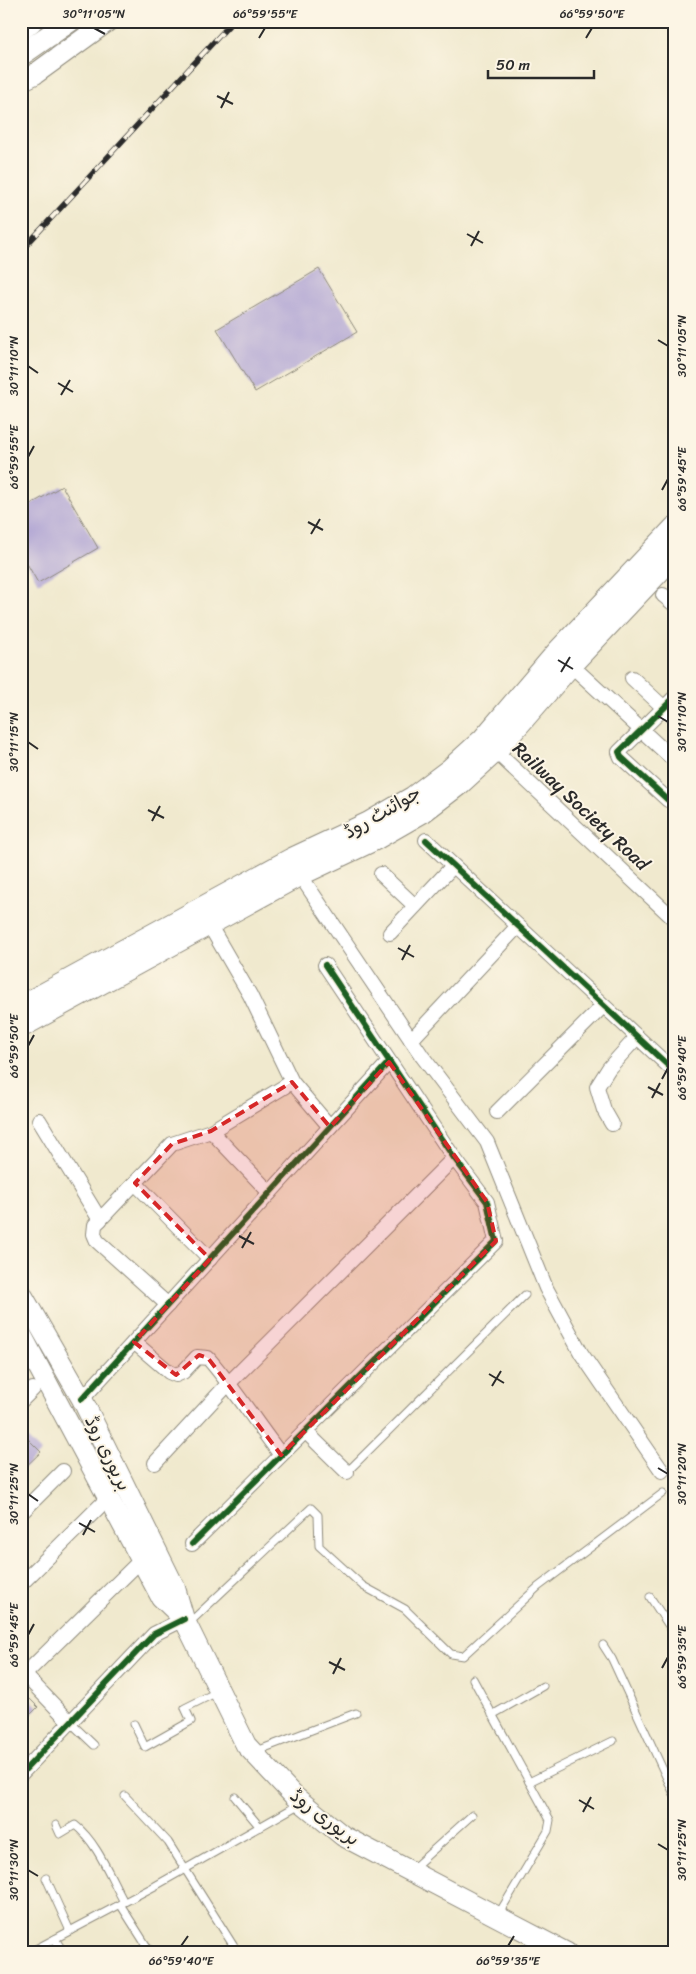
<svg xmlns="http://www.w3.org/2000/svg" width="696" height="1974" font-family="Sriracha,'Playpen Sans Arabic',sans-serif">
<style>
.building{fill:#b2a7d4}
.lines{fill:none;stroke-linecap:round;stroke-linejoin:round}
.service-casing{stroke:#8e8a7c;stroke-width:9}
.minor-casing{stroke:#8e8a7c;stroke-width:16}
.secondary-casing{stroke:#8e8a7c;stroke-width:22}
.primary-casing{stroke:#8e8a7c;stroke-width:23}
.service{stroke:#fff;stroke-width:7}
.minor{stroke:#fff;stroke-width:14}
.secondary{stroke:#fff;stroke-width:20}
.primary{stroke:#fff;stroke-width:21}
.rail-casing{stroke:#2b2b2b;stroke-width:5.5}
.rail{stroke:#fcf5e5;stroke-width:4;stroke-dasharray:11;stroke-linecap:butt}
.cycleway-casing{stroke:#fcf5e5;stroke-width:9}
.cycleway{stroke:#1b5e20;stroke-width:6}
.marked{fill:#d62828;fill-opacity:0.2;stroke:#d62828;stroke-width:4;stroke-dasharray:10 6;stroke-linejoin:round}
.ticks{fill:none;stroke:#2b2b2b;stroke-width:2}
.labels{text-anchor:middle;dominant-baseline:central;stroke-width:4;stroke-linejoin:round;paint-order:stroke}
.street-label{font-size:19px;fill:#2b2b2b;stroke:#fcf5e5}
.neatline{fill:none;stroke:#2b2b2b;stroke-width:2}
.ticks-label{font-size:12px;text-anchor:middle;fill:#2b2b2b}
</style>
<rect width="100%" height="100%" fill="#fcf5e5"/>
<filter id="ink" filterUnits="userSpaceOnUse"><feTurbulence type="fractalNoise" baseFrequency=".02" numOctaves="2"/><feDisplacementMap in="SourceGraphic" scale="10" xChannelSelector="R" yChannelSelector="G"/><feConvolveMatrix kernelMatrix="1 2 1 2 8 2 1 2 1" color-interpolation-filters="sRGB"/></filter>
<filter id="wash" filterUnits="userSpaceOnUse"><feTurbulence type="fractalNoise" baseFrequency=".0096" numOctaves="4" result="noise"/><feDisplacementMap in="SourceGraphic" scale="20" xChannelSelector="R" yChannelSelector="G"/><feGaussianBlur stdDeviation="1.12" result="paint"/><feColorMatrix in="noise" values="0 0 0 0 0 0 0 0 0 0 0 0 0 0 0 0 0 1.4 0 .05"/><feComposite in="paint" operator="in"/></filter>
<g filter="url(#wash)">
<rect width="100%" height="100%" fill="#f0e9ce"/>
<g id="blocks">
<!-- building -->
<g class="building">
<polygon points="319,269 357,332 255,392 217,329"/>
<polygon points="62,486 98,548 38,583 21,553 21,510"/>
<polygon points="21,1432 41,1452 21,1471"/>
<polygon points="30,1699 38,1707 21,1724 21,1707"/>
</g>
</g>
</g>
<g filter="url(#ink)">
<use href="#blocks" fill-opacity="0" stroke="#8e8a7c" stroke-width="1"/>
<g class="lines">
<!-- service casing -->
<g class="service-casing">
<g id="service">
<polyline points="347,1472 525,1295"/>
<polyline points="650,1597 675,1635"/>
<polyline points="188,1624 311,1508 318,1515 319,1546 363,1586 405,1609 451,1654 463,1656 538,1587 663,1493"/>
<polyline points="603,1645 612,1659 675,1796"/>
<polyline points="473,1679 550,1820 548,1831 498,1915"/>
<polyline points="492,1715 543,1686"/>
<polyline points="71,1723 94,1745"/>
<polyline points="134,1724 145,1747 191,1721 185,1708 217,1692"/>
<polyline points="254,1752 356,1713"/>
<polyline points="529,1782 613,1741"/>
<polyline points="125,1796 168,1842 238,1953"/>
<polyline points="235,1797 260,1827"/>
<path d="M56,1825L60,1834L75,1825C98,1843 110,1877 124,1902"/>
<polyline points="411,1870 472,1815"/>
<polyline points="46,1878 70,1931"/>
<polyline points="120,1904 151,1953"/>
<polyline points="55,1939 64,1953"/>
<polyline points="28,1953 155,1886 300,1804"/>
</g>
</g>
<!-- minor casing -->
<g class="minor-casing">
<g id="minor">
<polyline points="663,595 675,605"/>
<polyline points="571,665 675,761"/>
<polyline points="632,678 675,718"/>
<polyline points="490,746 675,920"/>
<polyline points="668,800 621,757 619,752 675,697"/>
<polyline points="426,840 675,1072"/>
<polyline points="381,874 415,906"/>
<polyline points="300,875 422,1056 487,1142 546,1288 581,1353 662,1471"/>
<polyline points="210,926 250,995 292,1082 330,1127"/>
<polyline points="390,933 453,866"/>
<polyline points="411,1040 518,926"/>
<polyline points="497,1112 603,1006"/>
<polyline points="39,1120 100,1220"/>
<polyline points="612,1124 604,1110 597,1087 609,1068 637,1037"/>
<polyline points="211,1131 270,1193"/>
<polyline points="135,1183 210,1259"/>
<polyline points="168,1305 97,1241 94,1234 95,1225 172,1144 211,1131 292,1082"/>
<path d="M134,1342L169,1372L176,1375L183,1372L197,1357L208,1358C235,1389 256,1423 281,1455"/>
<polyline points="82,1399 389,1062"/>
<polyline points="21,1401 33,1389"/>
<polyline points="305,1431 347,1472"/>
<polyline points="155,1463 229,1383 454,1158"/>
<polyline points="21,1513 63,1471"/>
<polyline points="192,1544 496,1241 487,1202 454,1158 325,965"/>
<polyline points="21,1584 109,1497"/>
<polyline points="21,1671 71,1723"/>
<polyline points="21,1678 141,1560"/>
<polyline points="21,1774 154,1634 184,1619"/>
</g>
</g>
<!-- secondary casing -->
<g class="secondary-casing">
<g id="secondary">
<polyline points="21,81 35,74 108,21"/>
<polyline points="21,1293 82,1399 175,1588 184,1619 246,1745 294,1796 343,1836 567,1953"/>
<polyline points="21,1334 161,1597 182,1617"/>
</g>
</g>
<!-- primary casing -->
<g class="primary-casing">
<g id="primary">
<polyline points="21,30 32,21"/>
<polyline points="21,55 70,21"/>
<polyline points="21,1006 291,859 368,823 413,797 449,770 483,739 557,652 675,527"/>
<polyline points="21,1027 300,875 376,839 423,812 461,783 496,751 571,665 675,555"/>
</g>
</g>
<!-- service -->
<use href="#service" class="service"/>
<!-- minor -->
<use href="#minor" class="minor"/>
<!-- secondary -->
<use href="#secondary" class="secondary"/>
<!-- primary -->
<use href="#primary" class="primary"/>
<!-- rail casing -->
<g class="rail-casing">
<polyline id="rail" points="21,251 233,21"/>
</g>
<!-- rail -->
<use href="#rail" class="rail"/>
<!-- cycleway casing -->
<g class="cycleway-casing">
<g id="cycleway">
<polyline points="668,800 621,757 619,752 675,697"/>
<polyline points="426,840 675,1072"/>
<polyline points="82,1399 389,1062"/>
<polyline points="192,1544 496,1241 487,1202 454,1158 325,965"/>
<polyline points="21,1774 154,1634 184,1619"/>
</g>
</g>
<!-- cycleway -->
<use href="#cycleway" class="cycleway"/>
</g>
</g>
<!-- marked area -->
<path class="marked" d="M389,1062L487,1202L496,1241L281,1455L208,1358L199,1355L176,1375L134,1342L210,1259L135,1183L172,1144L211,1131L292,1082L330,1127Z"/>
<!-- ticks -->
<path class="ticks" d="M94,28L105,34M259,38L265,28M586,38L592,28M217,96L233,104M221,108L229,92M467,234L483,243M471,246L479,231M658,340L668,346M28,366L38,373M58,383L73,392M61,395L70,380M28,457L34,446M662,490L668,479M308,522L323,530M311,534L320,519M558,660L573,669M561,672L570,657M658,716L668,722M28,742L38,749M148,810L164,818M152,821L160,806M398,948L414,957M402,960L410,945M28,1046L34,1035M662,1079L668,1068M648,1087L663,1095M652,1098L660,1083M239,1236L254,1244M242,1248L251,1232M489,1374L504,1383M492,1386L501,1371M658,1468L668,1474M28,1494L38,1501M79,1523L95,1532M83,1535L91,1520M28,1635L34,1624M329,1662L345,1670M662,1668L668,1657M333,1674L341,1658M579,1800L594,1809M583,1812L591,1797M658,1844L668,1850M28,1870L38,1876M181,1946L188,1936M508,1946L514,1936"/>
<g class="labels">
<!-- street labels -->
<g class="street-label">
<text transform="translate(581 806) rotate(43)">Railway Society Road</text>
<text transform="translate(382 812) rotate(-30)">جوائنٹ روڈ</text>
<text transform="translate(108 1453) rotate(64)">بریوری روڈ</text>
<text transform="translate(325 1817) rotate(37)">بریوری روڈ</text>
</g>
</g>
<!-- margin -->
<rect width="696" height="1974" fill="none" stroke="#fcf5e5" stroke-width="55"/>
<!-- scale -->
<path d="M488 70v8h106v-8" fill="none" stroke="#2b2b2b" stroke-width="2.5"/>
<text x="496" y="70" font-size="15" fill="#2b2b2b" stroke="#fcf5e5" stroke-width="4" paint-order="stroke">50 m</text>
<rect x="28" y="28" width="640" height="1918" class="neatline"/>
<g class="ticks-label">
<text x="94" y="18">30°11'05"N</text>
<text x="265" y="18">66°59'55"E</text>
<text x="592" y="18">66°59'50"E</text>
<text transform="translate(682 346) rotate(-90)" y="4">30°11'05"N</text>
<text transform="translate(14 366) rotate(-90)" y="4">30°11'10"N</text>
<text transform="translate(14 457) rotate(-90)" y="4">66°59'55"E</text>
<text transform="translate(682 479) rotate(-90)" y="4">66°59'45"E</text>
<text transform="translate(682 722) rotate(-90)" y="4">30°11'10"N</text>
<text transform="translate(14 742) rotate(-90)" y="4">30°11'15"N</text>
<text transform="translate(14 1046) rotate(-90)" y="4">66°59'50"E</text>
<text transform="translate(682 1068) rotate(-90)" y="4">66°59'40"E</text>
<text transform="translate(682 1474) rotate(-90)" y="4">30°11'20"N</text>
<text transform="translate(14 1494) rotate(-90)" y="4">30°11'25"N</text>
<text transform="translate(14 1635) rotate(-90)" y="4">66°59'45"E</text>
<text transform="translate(682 1657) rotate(-90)" y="4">66°59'35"E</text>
<text transform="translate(682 1850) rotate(-90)" y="4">30°11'25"N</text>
<text transform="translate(14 1870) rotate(-90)" y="4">30°11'30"N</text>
<text x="181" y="1965">66°59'40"E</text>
<text x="508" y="1965">66°59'35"E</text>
</g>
</svg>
